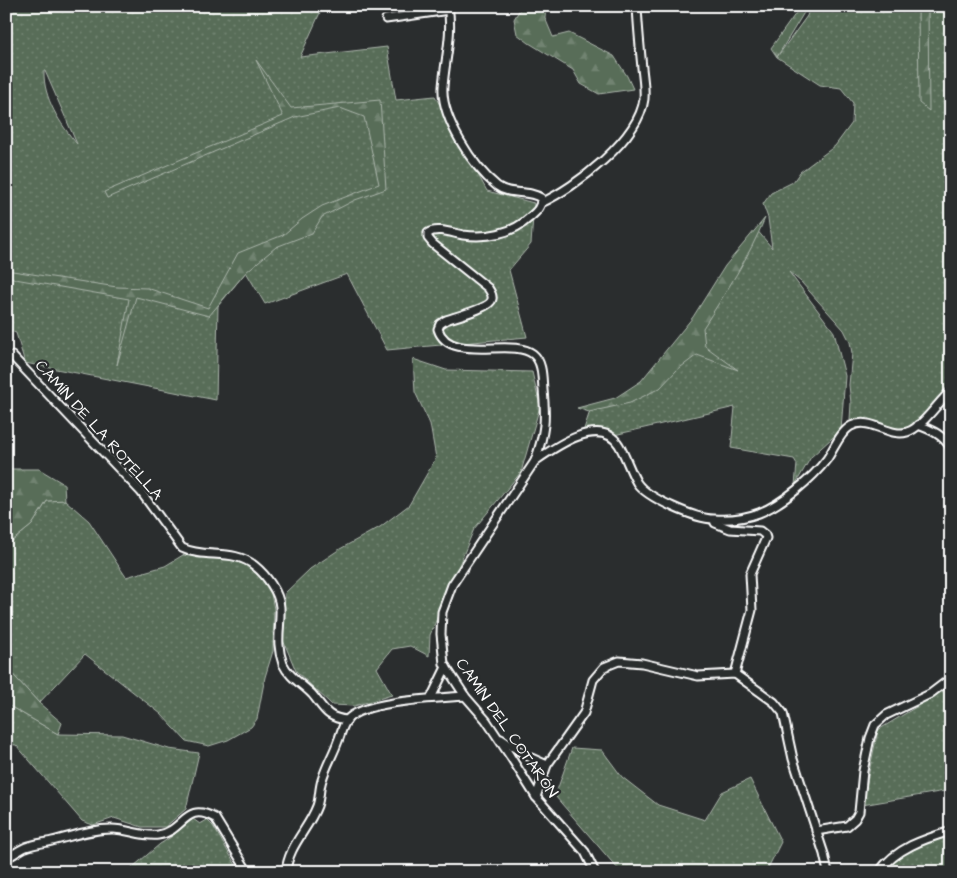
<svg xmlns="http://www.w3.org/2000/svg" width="957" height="878" font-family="'Architects Daughter',sans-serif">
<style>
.grass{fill:url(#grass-dots);stroke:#acb6ac;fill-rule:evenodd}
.forest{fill:url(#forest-firs);stroke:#acb6ac}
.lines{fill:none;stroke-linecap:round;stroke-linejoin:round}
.street-casing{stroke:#fff;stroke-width:11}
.street{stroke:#2a2d2e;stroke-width:7}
.labels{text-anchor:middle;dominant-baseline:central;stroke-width:4.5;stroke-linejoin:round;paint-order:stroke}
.street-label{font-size:16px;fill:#fff;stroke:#2a2d2e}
</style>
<defs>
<pattern id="grass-dots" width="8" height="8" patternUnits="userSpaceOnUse" patternTransform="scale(1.25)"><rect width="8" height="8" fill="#586d58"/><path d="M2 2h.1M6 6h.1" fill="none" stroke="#718371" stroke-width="1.8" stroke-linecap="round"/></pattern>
<pattern id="forest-firs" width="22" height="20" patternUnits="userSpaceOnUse" patternTransform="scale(1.25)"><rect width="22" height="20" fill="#586d58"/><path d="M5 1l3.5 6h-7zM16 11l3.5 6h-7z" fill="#718371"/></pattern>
</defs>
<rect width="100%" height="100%" fill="#2a2d2e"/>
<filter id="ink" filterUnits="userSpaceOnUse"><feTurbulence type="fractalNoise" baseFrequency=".02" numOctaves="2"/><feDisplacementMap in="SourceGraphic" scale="10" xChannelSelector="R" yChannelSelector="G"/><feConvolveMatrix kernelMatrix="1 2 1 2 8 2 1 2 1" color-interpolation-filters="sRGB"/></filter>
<g filter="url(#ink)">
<!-- grass -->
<g class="grass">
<path d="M6,6H323L300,57L387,47L396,100L435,96L487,191L534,203L531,244L509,270L527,337L387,350L347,274L265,304L246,272L218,306L216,400L25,363L16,333L6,329V315L11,322L6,312ZM44,71H45L77,144C60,124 43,98 44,71Z"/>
<polygon points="810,6 951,6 951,386 917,421 906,429 899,430 868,419 850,420 851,403 849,385 852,353 850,342 844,330 801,282 789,272 834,332 845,376 841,430 811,457 795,485 797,464 794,459 731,448 735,407 614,435 584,429 590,411 618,404 689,334 756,229 772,248 768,218 763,204 771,193 793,182 800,172 835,146 852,123 853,103 841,88 820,85 777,57 807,16"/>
<polygon points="413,359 446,370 532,372 540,406 521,472 474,529 430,635 429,656 410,646 392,649 377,668 392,695 354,706 332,705 296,671 283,640 285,593 310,569 340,549 380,527 409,505 436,458 430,424 415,392"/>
<polygon points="65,500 89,521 126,577 165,566 183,555 229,559 248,566 261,578 271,594 274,609 273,651 265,677 257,719 251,727 228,740 209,746 186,741 161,714 85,654 39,703 6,667 6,546 32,525 47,501"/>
<polygon points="951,686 951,790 862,805 878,730"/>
<polygon points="6,704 58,734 122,735 169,749 199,753 186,809 165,827 142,827 114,818 93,825 82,821 16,745 6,744"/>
<polygon points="572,748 602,750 622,777 658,805 705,820 722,792 750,779 781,842 766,872 618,872 618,869 555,796"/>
<polygon points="193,819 200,824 207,820 213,826 240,872 127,872 160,844 171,837"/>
<path d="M951,836V872H885C901,851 927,842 951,836Z"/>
</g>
<!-- forest -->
<g class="forest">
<polygon points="522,6 546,6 545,18 553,37 569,33 614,56 627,76 633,89 599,94 581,84 573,70 529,43 517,34 514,19"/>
<polygon points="801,6 808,6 777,57 771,48"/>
<polygon points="918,6 928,6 929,111 919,103"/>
<polygon points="256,60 291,108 380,100 386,189 355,200 322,217 312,233 276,247 246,272 209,316 136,297 117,365 129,299 15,279 6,274 6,270 117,287 147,288 208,308 238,253 283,235 302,219 322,206 379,184 364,117 340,108 295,117 107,198 104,192 283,116"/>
<path d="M765,218C749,257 726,292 703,328L705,346L738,370L697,355L677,370L660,388L630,403L589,412L577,408L615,398L641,381L693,317L725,266Z"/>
<polygon points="6,468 12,469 39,469 64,484 65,500 47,501 32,525 6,546"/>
<polygon points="6,667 39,703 62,723 58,734 6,704"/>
</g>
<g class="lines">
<!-- street casing -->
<g class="street-casing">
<g id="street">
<path d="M448,6C453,34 445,59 443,87C441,118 473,167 497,186C510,196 528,189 541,198C542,207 536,212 529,218C512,234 486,238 463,235C452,233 437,227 428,233V238L433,244L488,288C490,291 493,295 492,299C491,308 454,317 446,320L440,324L438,329C449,364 513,337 533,354C543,362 542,378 543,390C546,420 545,432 535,461L452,585L442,612L441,634L444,664L465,696L486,720L510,756L536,797L585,852L595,872"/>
<polyline points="386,19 449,10"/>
<path d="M541,203C576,187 639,139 644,99C645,89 643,78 642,68C640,47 638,27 637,6"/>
<path d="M12,356L141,492L182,548C205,559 234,548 255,566C266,575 279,592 280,607C281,628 275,642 283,664C289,677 302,684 312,694C324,708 326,718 347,720"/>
<path d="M918,425C932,430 943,435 951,448"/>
<path d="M535,461C555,447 600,415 619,445C626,457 630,471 637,483C647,498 696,519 714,519C728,520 746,518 759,513C782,504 812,479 827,459C834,449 840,432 851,426C871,416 889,438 907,432C922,428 938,402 951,391"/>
<polyline points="714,520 715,523 730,529 760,531 765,535 766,538 750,574 752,610 735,674"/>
<polyline points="431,698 446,667"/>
<polyline points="501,739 527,756 547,765 584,713 593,680 604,667 619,661 642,663 698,676 735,674 774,702 783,713 793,759 824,854 828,872"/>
<polyline points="536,797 547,765"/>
<polyline points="816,831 847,826 855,819 859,812 863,771 870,738 875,725 886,715 930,694 951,678"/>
<path d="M6,858C13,855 19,850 26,847C34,844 44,843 52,841C73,836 91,829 112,829C127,829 143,837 158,835C185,831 184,801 215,818L248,872"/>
<path d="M286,872C288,846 308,830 317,806C320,798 319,789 322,780C326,766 333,755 338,741C341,734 342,726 347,720C361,701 440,698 465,696"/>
<path d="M879,872C896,848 924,839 951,831"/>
</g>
</g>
<!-- street -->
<use href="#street" class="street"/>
</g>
</g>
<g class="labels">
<!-- street labels -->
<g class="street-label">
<text transform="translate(99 430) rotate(48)">CAMÍN DE LA ROTELLA</text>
<text transform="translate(507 728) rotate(55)">CAMÍN DEL COTARÓN</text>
</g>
</g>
<!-- margin -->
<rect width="957" height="878" fill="none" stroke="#2a2d2e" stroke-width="25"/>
<rect x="12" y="12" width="932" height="853" fill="none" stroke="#fff" stroke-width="2" filter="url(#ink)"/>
</svg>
